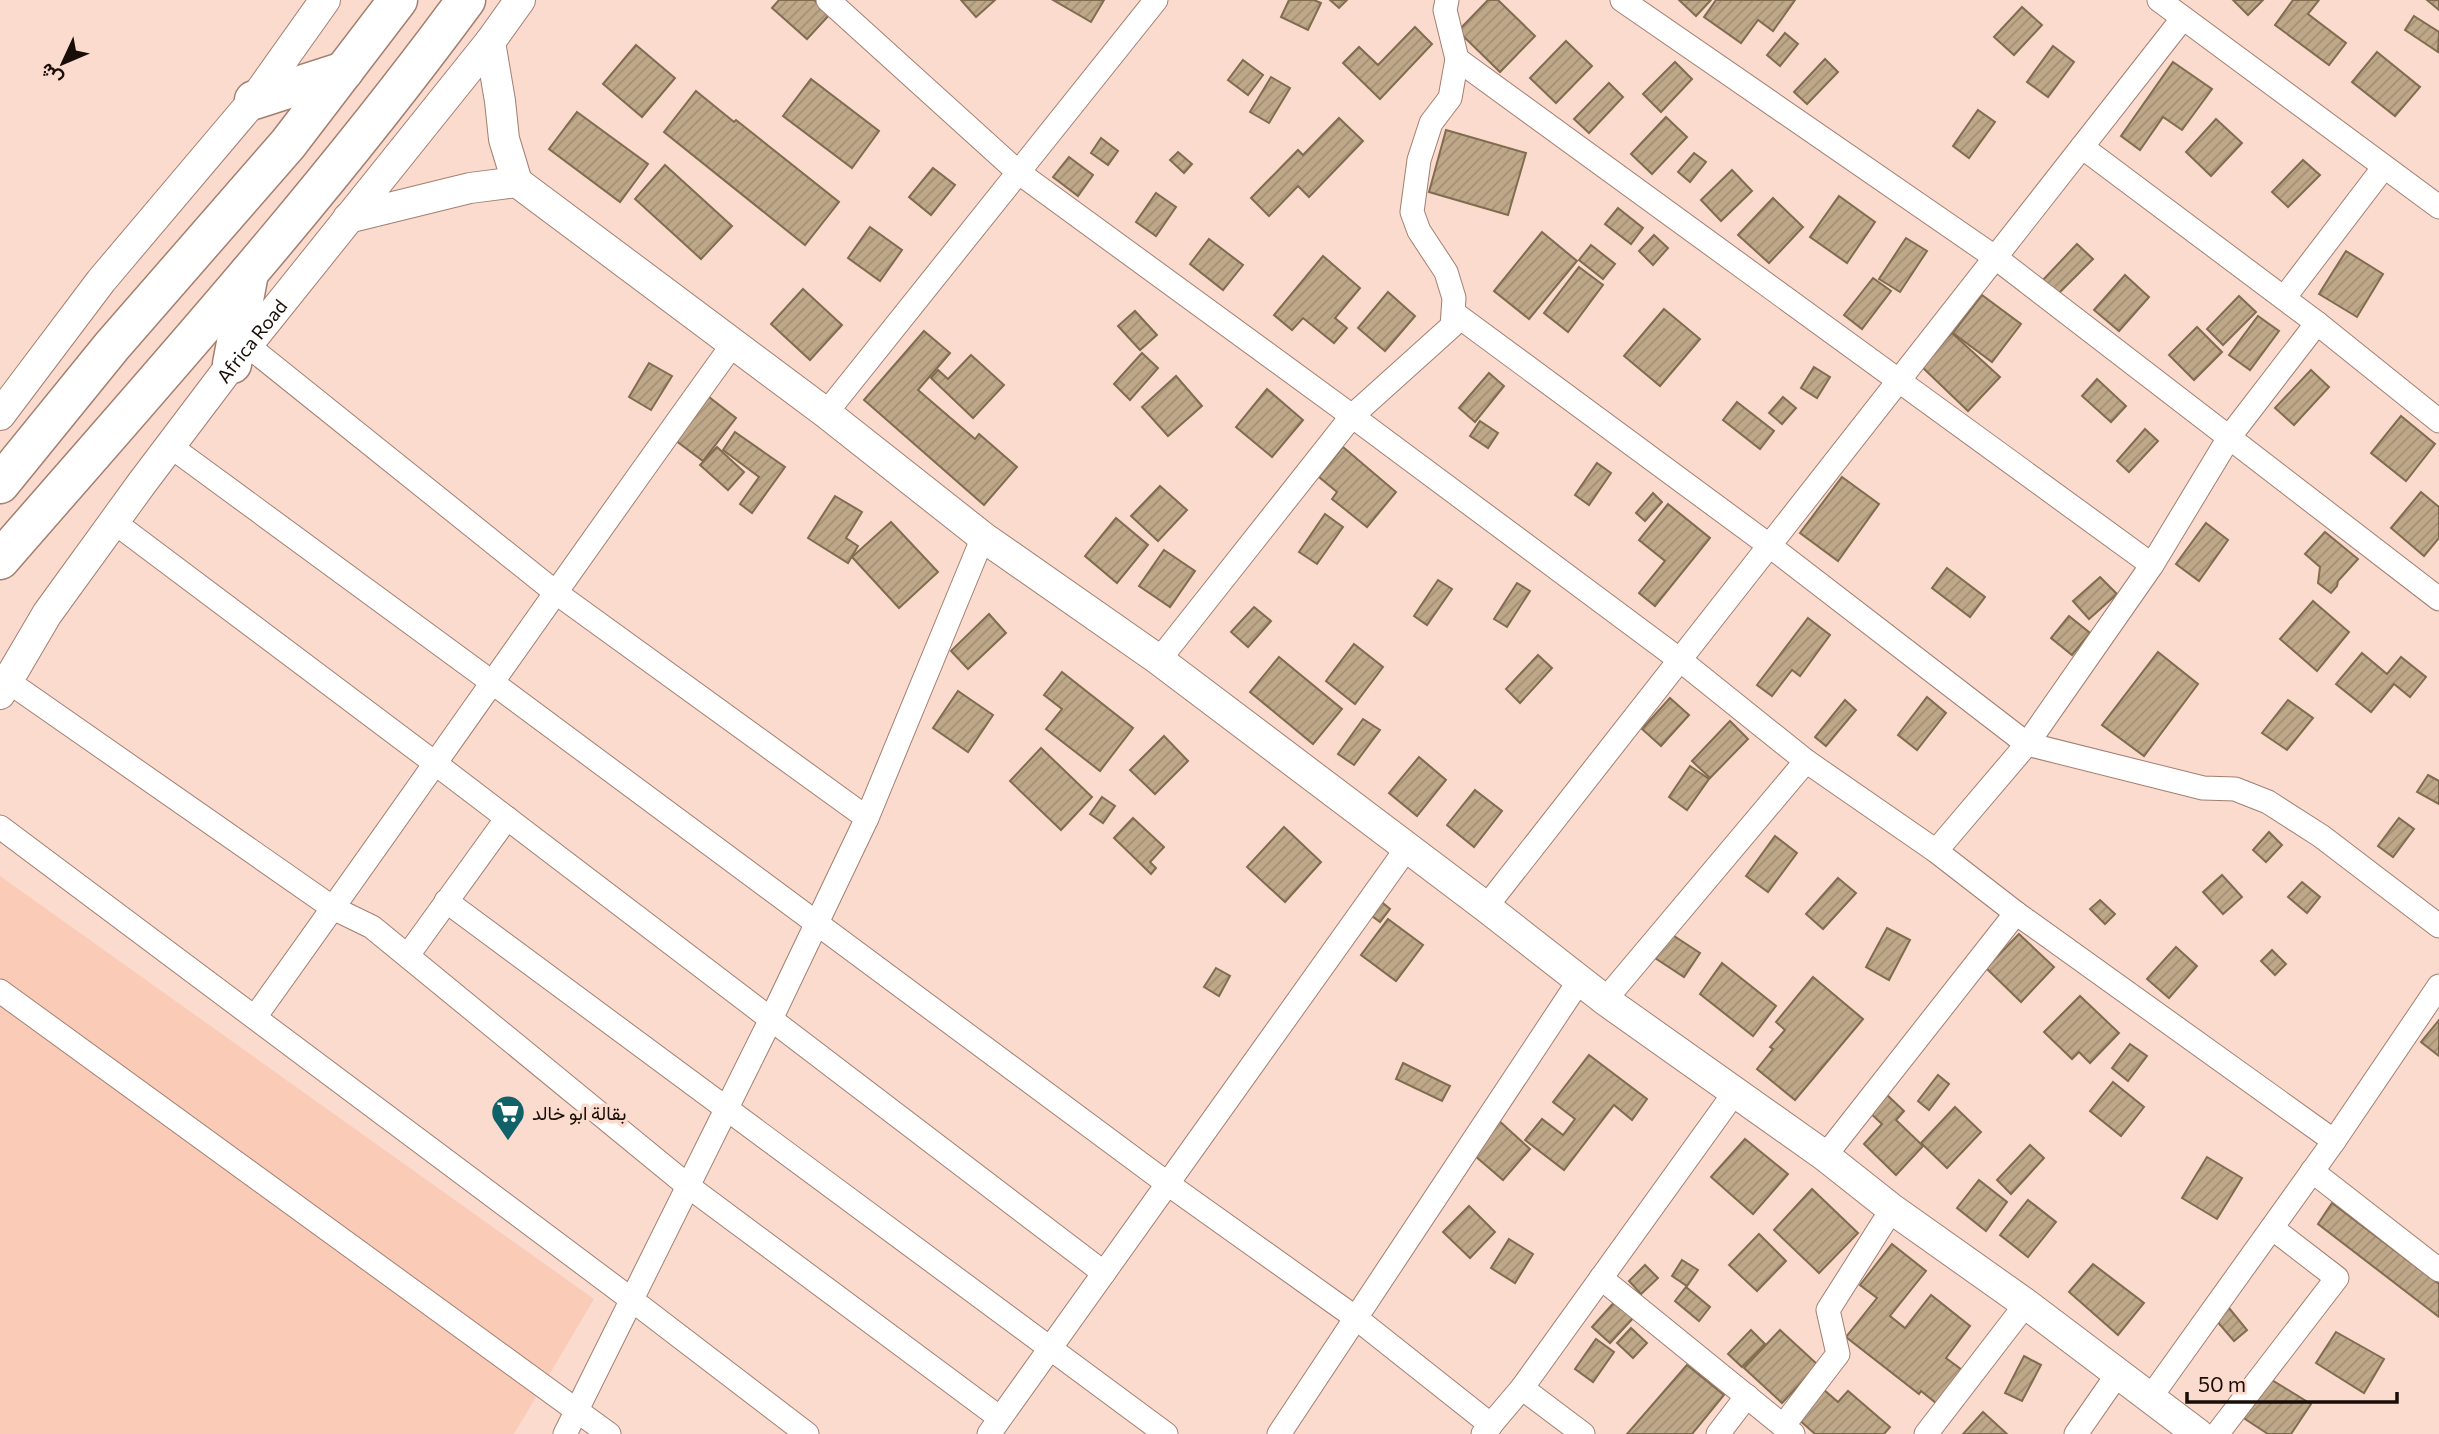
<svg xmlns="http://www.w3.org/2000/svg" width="2439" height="1434" font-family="Commissioner,Vazirmatn,sans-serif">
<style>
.built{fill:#faccb8}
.building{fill:url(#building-hatch);stroke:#806c4f;stroke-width:2}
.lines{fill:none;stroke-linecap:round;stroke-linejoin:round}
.minor-casing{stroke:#a37f70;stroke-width:25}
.tertiary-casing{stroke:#a37f70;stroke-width:32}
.trunk-casing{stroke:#a37f70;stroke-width:41}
.minor{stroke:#fff;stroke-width:23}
.tertiary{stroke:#fff;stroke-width:30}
.trunk{stroke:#fff;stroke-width:38}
.labels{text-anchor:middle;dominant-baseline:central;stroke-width:7;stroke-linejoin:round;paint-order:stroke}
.street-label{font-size:19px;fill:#190d07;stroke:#fbdbce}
.poi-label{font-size:19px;fill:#190d07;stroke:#fbdbce;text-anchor:start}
</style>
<defs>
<pattern id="building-hatch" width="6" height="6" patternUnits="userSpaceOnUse" patternTransform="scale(1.75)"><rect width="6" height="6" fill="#bea889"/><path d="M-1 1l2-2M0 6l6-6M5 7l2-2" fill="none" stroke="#a38f75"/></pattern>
</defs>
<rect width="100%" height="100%" fill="#fbdbce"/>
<!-- built -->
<polygon class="built" points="0,876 594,1299 514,1434 0,1434"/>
<!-- building -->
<g class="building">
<polygon points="779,0 814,0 830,14 807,39 772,8"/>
<polygon points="961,0 995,0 976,17"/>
<polygon points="1053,0 1104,0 1091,22"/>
<polygon points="1289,0 1314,0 1321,3 1308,30 1281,17"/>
<polygon points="1330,0 1347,0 1339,8"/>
<polygon points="1488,0 1498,0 1535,36 1500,72 1458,31"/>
<polygon points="1679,0 1711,0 1696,16"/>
<polygon points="1716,0 1795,0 1773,31 1758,20 1741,43 1704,17"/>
<polygon points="2233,0 2263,0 2248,15"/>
<polygon points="2293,0 2319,0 2308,14 2346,43 2329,65 2275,25"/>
<polygon points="2427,0 2439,0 2439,10"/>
<polygon points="2022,7 2042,25 2014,55 1994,37"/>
<polygon points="2414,16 2439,32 2438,52 2405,30"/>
<polygon points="1415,27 1432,44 1380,99 1343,63 1359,47 1378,65"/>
<polygon points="1785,33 1798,44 1780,66 1767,55"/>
<polygon points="1566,41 1592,66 1556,103 1530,78"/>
<polygon points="636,45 675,78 642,117 603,84"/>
<polygon points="2053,46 2074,62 2048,97 2027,82"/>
<polygon points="2377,52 2420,87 2395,116 2352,82"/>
<polygon points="1825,59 1838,72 1807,104 1794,92"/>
<polygon points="1243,60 1263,75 1248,95 1228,80"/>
<polygon points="1675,62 1692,79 1661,112 1643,94"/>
<polygon points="2173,62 2212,89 2182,130 2163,117 2140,150 2121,136"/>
<polygon points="1271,77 1290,88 1269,123 1250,112"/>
<polygon points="811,79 879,131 852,168 783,116"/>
<polygon points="1609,83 1623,97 1589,133 1574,119"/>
<polygon points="696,91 734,122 736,120 839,202 805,245 664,132"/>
<polygon points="1978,110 1995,122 1969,158 1953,146"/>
<polygon points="577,112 648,164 620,202 549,149"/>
<polygon points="1666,117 1687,137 1652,174 1631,154"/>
<polygon points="1339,118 1363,141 1309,197 1298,186 1269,216 1251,198 1298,150 1303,155"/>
<polygon points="2216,119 2242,143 2211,176 2186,152"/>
<polygon points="1446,130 1526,153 1508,215 1429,192"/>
<polygon points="1101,138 1118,151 1108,165 1091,153"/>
<polygon points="1178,152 1192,164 1184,173 1170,160"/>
<polygon points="1694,153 1706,162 1690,182 1678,172"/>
<polygon points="1069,157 1093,175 1078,196 1053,177"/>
<polygon points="2303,160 2320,175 2288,207 2272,192"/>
<polygon points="665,165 732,226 701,259 635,199"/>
<polygon points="933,168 955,185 931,215 909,197"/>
<polygon points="1732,170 1752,191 1721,221 1701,200"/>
<polygon points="1156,193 1176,207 1156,236 1136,222"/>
<polygon points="1839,196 1875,222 1847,263 1810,237"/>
<polygon points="1773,198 1803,227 1769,263 1738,235"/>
<polygon points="1618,208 1643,228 1631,244 1605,224"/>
<polygon points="870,227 902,250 880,281 848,258"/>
<polygon points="1542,232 1577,261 1529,319 1494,291"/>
<polygon points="1654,235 1668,248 1653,265 1639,251"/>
<polygon points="1906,238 1927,251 1900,292 1879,279"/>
<polygon points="1209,239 1243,265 1223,290 1190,264"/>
<polygon points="2077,244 2093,259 2058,294 2043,280"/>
<polygon points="1591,245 1615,264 1603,279 1579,260"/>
<polygon points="2346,251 2383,274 2357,317 2319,294"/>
<polygon points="1323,256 1360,288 1335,318 1347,328 1334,343 1303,318 1292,330 1274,315"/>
<polygon points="1579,267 1603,285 1568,332 1544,313"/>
<polygon points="2125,275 2149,297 2119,331 2094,310"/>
<polygon points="1873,278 1891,291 1862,329 1844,315"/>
<polygon points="803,289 842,325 810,360 771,324"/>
<polygon points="1388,292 1415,316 1385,351 1358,328"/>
<polygon points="1982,295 2021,324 1992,362 1953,333"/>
<polygon points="2239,296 2256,312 2223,345 2207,329"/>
<polygon points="1664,309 1700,339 1660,386 1624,356"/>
<polygon points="1135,311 1157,335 1140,350 1118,326"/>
<polygon points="2258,316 2279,331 2250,370 2229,355"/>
<polygon points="2197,327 2222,352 2194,380 2169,355"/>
<polygon points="924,331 950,353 918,390 975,439 979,434 1017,467 984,505 864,400"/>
<polygon points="1952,333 2000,377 1968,411 1921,366"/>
<polygon points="1142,353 1158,368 1130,400 1114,384"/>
<polygon points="971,355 1004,385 973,418 931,378 938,370 948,379"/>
<polygon points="649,363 672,376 651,410 629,397"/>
<polygon points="1814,367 1830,377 1817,398 1801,388"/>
<polygon points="2311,370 2329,387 2294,425 2275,408"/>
<polygon points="1489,373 1504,386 1475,422 1459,408"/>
<polygon points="1176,376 1202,406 1168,436 1142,407"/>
<polygon points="2097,379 2126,406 2111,422 2082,396"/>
<polygon points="1267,389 1303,420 1272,457 1236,427"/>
<polygon points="709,397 736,418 703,461 675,440"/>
<polygon points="1783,397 1796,408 1782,424 1769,413"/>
<polygon points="1737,402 1774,431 1760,449 1723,420"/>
<polygon points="2401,416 2435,444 2406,481 2371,453"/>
<polygon points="1480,421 1498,433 1488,448 1470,436"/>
<polygon points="2145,429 2158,441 2129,472 2117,461"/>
<polygon points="735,432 785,467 752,513 740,504 759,477 723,450"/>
<polygon points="717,447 744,472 728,490 700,465"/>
<polygon points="1343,447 1396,492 1367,527 1332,499 1337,492 1319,477"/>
<polygon points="1597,463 1611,473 1589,505 1575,495"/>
<polygon points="1842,477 1879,504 1838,561 1800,533"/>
<polygon points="1160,486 1187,510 1158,541 1131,516"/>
<polygon points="2421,492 2439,507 2439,538 2424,556 2391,528"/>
<polygon points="1653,493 1662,502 1645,521 1636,513"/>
<polygon points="835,496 862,512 846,538 858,546 848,563 808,538"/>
<polygon points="1668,504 1710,538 1655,606 1639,593 1665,561 1639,540"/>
<polygon points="1325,514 1343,527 1317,564 1299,552"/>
<polygon points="1116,518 1148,545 1117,583 1085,556"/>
<polygon points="891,522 938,572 899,608 852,557"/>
<polygon points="2206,523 2228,540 2199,581 2176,564"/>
<polygon points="2325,532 2358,559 2338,581 2337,586 2331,593 2318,583 2320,567 2305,554"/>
<polygon points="1164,550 1195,571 1170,607 1139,586"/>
<polygon points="1947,568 1985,597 1970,617 1932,588"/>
<polygon points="2100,577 2117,594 2089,619 2073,601"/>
<polygon points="1438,580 1452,589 1427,625 1414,616"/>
<polygon points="1517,583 1530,591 1507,627 1494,619"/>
<polygon points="2313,601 2349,632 2317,671 2280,639"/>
<polygon points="1254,607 1271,621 1248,647 1231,632"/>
<polygon points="989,614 1006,633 968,669 951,651"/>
<polygon points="2069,616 2090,633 2072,655 2051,638"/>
<polygon points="1808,618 1830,635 1800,676 1792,670 1772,696 1757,685"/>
<polygon points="1354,644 1383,667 1355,704 1326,681"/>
<polygon points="2158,652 2198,684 2144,756 2102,725"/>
<polygon points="2362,653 2387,674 2401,657 2426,677 2410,697 2394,684 2371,712 2336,684"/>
<polygon points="1538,655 1552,668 1520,703 1506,689"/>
<polygon points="1279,657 1342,709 1313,744 1250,692"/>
<polygon points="1062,672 1133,728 1100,771 1046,729 1062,709 1044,695"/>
<polygon points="958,691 993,715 968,752 933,728"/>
<polygon points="1927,697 1946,713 1917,750 1898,735"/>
<polygon points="1670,698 1689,715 1661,746 1642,729"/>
<polygon points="1845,700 1856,710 1826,746 1815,737"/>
<polygon points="2288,700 2313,718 2287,750 2262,733"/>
<polygon points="1363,719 1380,730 1354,765 1338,754"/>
<polygon points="1730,721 1748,739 1710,778 1692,761"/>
<polygon points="1164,736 1188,761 1155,794 1130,770"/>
<polygon points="1041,748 1092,797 1061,830 1010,781"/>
<polygon points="1419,757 1446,780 1417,816 1389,793"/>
<polygon points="1690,766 1709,779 1687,810 1669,797"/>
<polygon points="2428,775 2439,781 2439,804 2417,792"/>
<polygon points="1475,790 1502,811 1474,847 1447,825"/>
<polygon points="1102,797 1115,806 1103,823 1090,814"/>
<polygon points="1133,818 1164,847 1150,862 1156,868 1151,874 1114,838"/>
<polygon points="2399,818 2414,829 2393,857 2378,846"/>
<polygon points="1284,827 1321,862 1285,902 1247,867"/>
<polygon points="2269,832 2282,845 2266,862 2253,850"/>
<polygon points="1775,836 1797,853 1768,892 1746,876"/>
<polygon points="2222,875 2242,897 2223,914 2203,892"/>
<polygon points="1838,878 1856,893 1823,929 1806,914"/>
<polygon points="2302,882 2320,897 2307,913 2288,897"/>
<polygon points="1378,899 1390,909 1380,922 1368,913"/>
<polygon points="2100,900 2115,914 2105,924 2090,909"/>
<polygon points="1388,919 1423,945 1396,981 1361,955"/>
<polygon points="1887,928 1910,940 1889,980 1866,967"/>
<polygon points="1671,934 1700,953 1684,977 1655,958"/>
<polygon points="2019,934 2054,967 2021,1002 1986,968"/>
<polygon points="2176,947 2197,966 2169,998 2147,979"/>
<polygon points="2272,950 2286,964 2275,975 2261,961"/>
<polygon points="1722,963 1776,1006 1753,1036 1700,994"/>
<polygon points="1216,968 1230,976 1219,996 1204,987"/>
<polygon points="1813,977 1863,1019 1795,1100 1757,1069 1773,1049 1770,1047 1785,1030 1776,1022"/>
<polygon points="2080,996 2119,1033 2090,1063 2079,1052 2072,1059 2044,1032"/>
<polygon points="2439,1020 2439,1056 2421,1042"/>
<polygon points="2130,1044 2147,1056 2128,1081 2112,1068"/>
<polygon points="1589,1055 1647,1099 1632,1120 1614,1105 1564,1170 1525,1140 1542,1119 1563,1135 1575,1119 1553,1102"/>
<polygon points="1403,1063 1450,1086 1442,1101 1396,1079"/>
<polygon points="1938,1075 1949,1084 1929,1110 1918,1101"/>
<polygon points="2113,1082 2144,1107 2121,1136 2090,1111"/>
<polygon points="1885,1093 1904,1111 1896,1120 1923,1146 1896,1175 1864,1144 1882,1124 1868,1111"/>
<polygon points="1955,1107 1981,1132 1947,1168 1921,1143"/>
<polygon points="1496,1118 1530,1149 1503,1180 1468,1150"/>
<polygon points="1745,1139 1788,1174 1753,1214 1711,1177"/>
<polygon points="2030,1145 2044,1158 2011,1194 1997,1180"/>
<polygon points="2207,1157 2242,1178 2217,1219 2182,1198"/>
<polygon points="1979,1180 2007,1202 1986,1231 1957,1208"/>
<polygon points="1812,1189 1858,1233 1819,1273 1774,1230"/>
<polygon points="2028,1200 2056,1222 2028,1257 2000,1235"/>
<polygon points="2332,1203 2439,1284 2439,1317 2318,1224"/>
<polygon points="1469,1206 1495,1232 1470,1258 1443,1232"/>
<polygon points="1759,1234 1786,1261 1757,1291 1729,1265"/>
<polygon points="1509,1239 1533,1254 1515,1283 1491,1268"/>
<polygon points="1892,1244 1926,1271 1890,1316 1905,1328 1931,1295 1970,1326 1946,1358 1962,1370 1936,1403 1921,1391 1919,1394 1846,1337 1877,1298 1860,1285"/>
<polygon points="1682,1260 1698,1270 1687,1286 1672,1276"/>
<polygon points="2093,1264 2144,1303 2118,1335 2069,1292"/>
<polygon points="1645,1265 1658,1278 1641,1294 1629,1281"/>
<polygon points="1686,1287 1710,1307 1699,1321 1675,1301"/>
<polygon points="1618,1298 1636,1315 1610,1343 1592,1327"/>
<polygon points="2229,1308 2247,1330 2234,1341 2215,1319"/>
<polygon points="1631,1328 1647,1343 1633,1358 1617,1343"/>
<polygon points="1751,1330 1765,1344 1742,1367 1728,1354"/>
<polygon points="1780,1330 1818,1365 1782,1403 1744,1368"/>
<polygon points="2336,1332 2384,1359 2364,1393 2316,1363"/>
<polygon points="1596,1339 1614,1352 1593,1382 1575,1369"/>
<polygon points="2024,1356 2041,1365 2022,1401 2005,1393"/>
<polygon points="1687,1365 1724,1395 1692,1434 1627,1434"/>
<polygon points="2267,1377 2311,1404 2291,1434 2268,1434 2242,1417"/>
<polygon points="1823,1389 1838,1402 1848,1391 1890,1427 1884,1434 1815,1434 1797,1418"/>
<polygon points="1983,1412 2007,1434 1963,1434"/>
</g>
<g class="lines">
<!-- minor casing -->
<g class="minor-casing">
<g id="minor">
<polyline points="828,0 1018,172 1352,416 1680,660 1806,761 1936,851 2016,913 2334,1141"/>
<polyline points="1622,0 1996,258 2439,599"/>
<polyline points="2159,0 2439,207"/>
<polyline points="1457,59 2152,565"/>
<polyline points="2082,147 2317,323 2439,421"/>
<polyline points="2284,298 2384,167"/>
<polyline points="1454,313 1770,546 2027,744 2203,788 2235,789 2268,802 2321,836 2439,926"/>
<polyline points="247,345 555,592 867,818"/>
<polyline points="826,413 1156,0"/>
<polyline points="170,446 493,683 1168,1184 1356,1318 1491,1425"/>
<polyline points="114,522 436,764 1104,1273"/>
<polyline points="1159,660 1352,416 1452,326 1454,298 1446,272 1419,231 1412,212 1419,160 1431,123 1450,98 1457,59 1445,10 1447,0"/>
<polyline points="9,682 333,908 372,927 688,1186 1000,1418"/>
<polyline points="0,827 632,1300 807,1434"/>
<polyline points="1936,851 2027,744 2152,565 2230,436 2317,323"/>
<polyline points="446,901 1166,1434"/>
<polyline points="1486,907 2183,18"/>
<polyline points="408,955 507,818"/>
<polyline points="0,991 609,1434"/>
<polyline points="1605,1000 1806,761"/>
<path d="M255,1017C415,794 572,567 733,344"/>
<polyline points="1825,1156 2016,913"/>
<polyline points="2312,1171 2439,1270"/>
<polyline points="1601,1278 1793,1434"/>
<polyline points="1522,1388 1583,1434"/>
<polyline points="2150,1398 2334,1141 2439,986"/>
<polyline points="1783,1426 1838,1354 1828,1310 1892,1209"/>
<polyline points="565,1434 771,1019 867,818 983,537"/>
<polyline points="989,1434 1407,848"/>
<polyline points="1279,1434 1579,981"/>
<polyline points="1483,1434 1522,1388 1735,1092"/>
<polyline points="1718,1434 1747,1396"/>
<polyline points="1926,1434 2026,1304"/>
<polyline points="2076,1434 2117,1375"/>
<polyline points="2217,1434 2337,1278 2272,1228"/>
</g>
</g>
<!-- tertiary casing -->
<g class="tertiary-casing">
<g id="tertiary">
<polyline points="490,42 500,101 504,139 517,182 826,413 983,537 1159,660 1486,907 1605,1000 1825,1156 1892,1209 2026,1304 2198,1434"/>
<polyline points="348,218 470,188 517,182"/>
<polyline points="0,415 101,281 254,100 325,0"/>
<path id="s1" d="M0,694L47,614L142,483L232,364L490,42L520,0"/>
</g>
</g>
<!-- trunk casing -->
<g class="trunk-casing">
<g id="trunk">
<polyline points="254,100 344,71"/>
<polyline points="232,364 249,273"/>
<polyline points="0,484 112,346 288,144 398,0"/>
<path d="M0,560C159,377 322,196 466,0"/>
</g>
</g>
<!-- minor -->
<use href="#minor" class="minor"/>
<!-- tertiary -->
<use href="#tertiary" class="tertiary"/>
<!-- trunk -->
<use href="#trunk" class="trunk"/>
</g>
<!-- icons -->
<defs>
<g id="supermarket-pin" transform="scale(1.75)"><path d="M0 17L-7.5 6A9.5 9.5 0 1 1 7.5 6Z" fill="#116168" stroke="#fbdbce"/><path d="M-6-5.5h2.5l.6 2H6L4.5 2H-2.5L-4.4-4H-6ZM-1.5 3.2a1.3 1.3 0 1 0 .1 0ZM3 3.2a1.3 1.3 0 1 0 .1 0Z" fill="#fff"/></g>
</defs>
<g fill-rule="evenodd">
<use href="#supermarket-pin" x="508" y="1112"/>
</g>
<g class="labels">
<!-- street labels -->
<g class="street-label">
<text stroke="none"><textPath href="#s1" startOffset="434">Africa Road</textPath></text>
</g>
<!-- poi labels -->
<g class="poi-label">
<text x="532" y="1112">بقالة ابو خالد</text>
</g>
</g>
<!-- north arrow -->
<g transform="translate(63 63) rotate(226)" stroke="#fbdbce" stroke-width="5" paint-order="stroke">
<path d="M0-5L12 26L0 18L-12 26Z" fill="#190d07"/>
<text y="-10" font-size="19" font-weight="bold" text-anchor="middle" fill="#190d07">ش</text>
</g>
<!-- scale -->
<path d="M2187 1392v10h210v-10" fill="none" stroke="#190d07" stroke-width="3.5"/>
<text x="2198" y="1392" font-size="21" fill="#190d07" stroke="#fbdbce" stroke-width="5" paint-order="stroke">50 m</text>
</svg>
